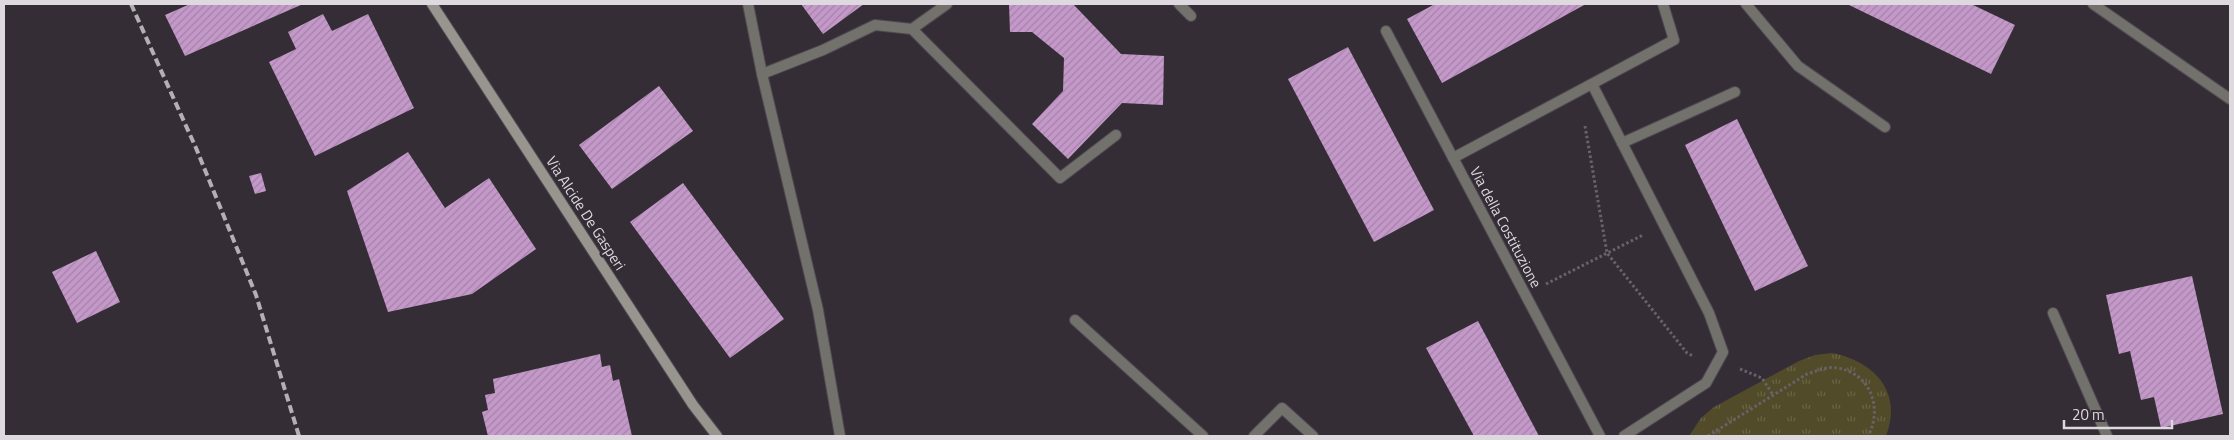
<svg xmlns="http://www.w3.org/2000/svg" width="2234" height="440" font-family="'Titillium Web',sans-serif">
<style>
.park{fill:url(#park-tufts)}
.building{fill:url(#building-hatch)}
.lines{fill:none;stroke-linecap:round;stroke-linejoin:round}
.service-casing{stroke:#504951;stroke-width:12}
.minor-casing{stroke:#504951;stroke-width:12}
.secondary-casing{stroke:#504951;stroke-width:12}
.path{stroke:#69626a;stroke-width:3;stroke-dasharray:2.5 2.5;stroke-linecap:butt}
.service{stroke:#72716c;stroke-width:10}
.minor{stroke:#72716c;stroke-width:10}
.secondary{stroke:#97958d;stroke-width:10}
.rail{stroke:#b4aeb5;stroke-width:4;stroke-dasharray:8 4;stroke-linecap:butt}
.labels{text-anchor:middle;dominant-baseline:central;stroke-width:5;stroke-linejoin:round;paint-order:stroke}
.street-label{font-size:15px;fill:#ded9df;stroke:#352d36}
</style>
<defs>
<pattern id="park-tufts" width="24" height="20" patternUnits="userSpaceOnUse" patternTransform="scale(1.25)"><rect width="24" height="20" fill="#514b29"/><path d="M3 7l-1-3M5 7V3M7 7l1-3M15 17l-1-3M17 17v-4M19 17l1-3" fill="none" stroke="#6a6448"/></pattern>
<pattern id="building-hatch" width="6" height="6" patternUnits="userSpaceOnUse" patternTransform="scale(1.25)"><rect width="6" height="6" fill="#c499ca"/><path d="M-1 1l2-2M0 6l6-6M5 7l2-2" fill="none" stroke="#a483a8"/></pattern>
</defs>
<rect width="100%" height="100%" fill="#352d36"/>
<!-- park -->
<path class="park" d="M1832,353C1874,361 1903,392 1886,436H1689L1701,418L1714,407L1799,361L1815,355Z"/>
<!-- building -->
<g class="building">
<polygon points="190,4 303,4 185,56 165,15"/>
<polygon points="801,4 864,4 823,34"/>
<polygon points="1009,4 1073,4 1121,54 1164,56 1163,105 1122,103 1068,159 1032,124 1063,91 1064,58 1032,32 1010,32"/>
<polygon points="1435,4 1586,4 1442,83 1407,19"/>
<polygon points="1847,4 1971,4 2015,25 1991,74"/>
<polygon points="323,14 332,31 368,14 414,108 315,156 269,62 296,49 288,32"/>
<polygon points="1348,47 1434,210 1374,242 1288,79"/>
<polygon points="659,86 693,131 612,189 579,145"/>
<polygon points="1737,119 1808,266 1755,291 1685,145"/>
<polygon points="408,152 445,208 489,178 536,249 472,294 388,312 347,191"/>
<polygon points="261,173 266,191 255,194 249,176"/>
<polygon points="683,183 784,319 730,358 630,222"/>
<polygon points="96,251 120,302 77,323 52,272"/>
<polygon points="2192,276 2223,414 2161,428 2154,397 2141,400 2130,351 2119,354 2106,295"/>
<polygon points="1478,321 1539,436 1474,436 1426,348"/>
<polygon points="600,354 602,367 610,365 613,381 619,379 632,436 488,436 482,412 488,410 485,395 495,393 493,379"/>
</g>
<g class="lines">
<!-- service casing -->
<g class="service-casing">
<g id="service">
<polyline points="1179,4 1191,16"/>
<polyline points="1746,4 1798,66 1885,127"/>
<polyline points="912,29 947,4"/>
<polyline points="762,74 823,50 875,25 912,29 1060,178 1116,135"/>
<polyline points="1592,84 1709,313 1723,352 1706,383 1624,436"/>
<polyline points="1622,143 1735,92"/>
<polyline points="1453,158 1674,40 1663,4"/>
<polyline points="1254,436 1282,408 1313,436"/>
</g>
</g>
<!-- minor casing -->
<g class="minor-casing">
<g id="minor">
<polyline points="748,4 762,74 818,310 840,436"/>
<polyline points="2093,4 2230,99"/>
<polyline points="1386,31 1600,436"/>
<polyline points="2053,313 2107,436"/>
<polyline points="1075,320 1203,436"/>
</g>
</g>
<!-- secondary casing -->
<g class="secondary-casing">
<polyline id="secondary" points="432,4 693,405 717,436"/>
</g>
<!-- path -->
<g class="path">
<polyline points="1585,126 1607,253 1687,353 1693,356"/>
<polyline points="1546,284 1643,235"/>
<polyline points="1740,369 1762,378 1773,395"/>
<path d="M1708,436L1807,374C1817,371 1827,366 1837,368C1871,373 1883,409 1868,436"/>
</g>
<!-- service -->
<use href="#service" class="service"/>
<!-- minor -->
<use href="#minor" class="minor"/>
<!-- secondary -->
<use href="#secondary" class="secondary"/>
<!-- rail -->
<polyline class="rail" points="131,4 196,148 256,295 299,436"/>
</g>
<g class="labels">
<!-- street labels -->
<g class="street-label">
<text transform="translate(586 213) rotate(57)">Via Alcide De Gasperi</text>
<text transform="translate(1506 227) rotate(62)">Via della Costituzione</text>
</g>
</g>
<!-- border -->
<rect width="2234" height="440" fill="none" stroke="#ded9df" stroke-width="10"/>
<!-- scale -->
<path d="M2064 420v8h108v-8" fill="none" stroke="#ded9df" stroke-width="2.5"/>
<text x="2072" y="420" font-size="15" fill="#ded9df" stroke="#352d36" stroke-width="4" paint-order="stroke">20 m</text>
</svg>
